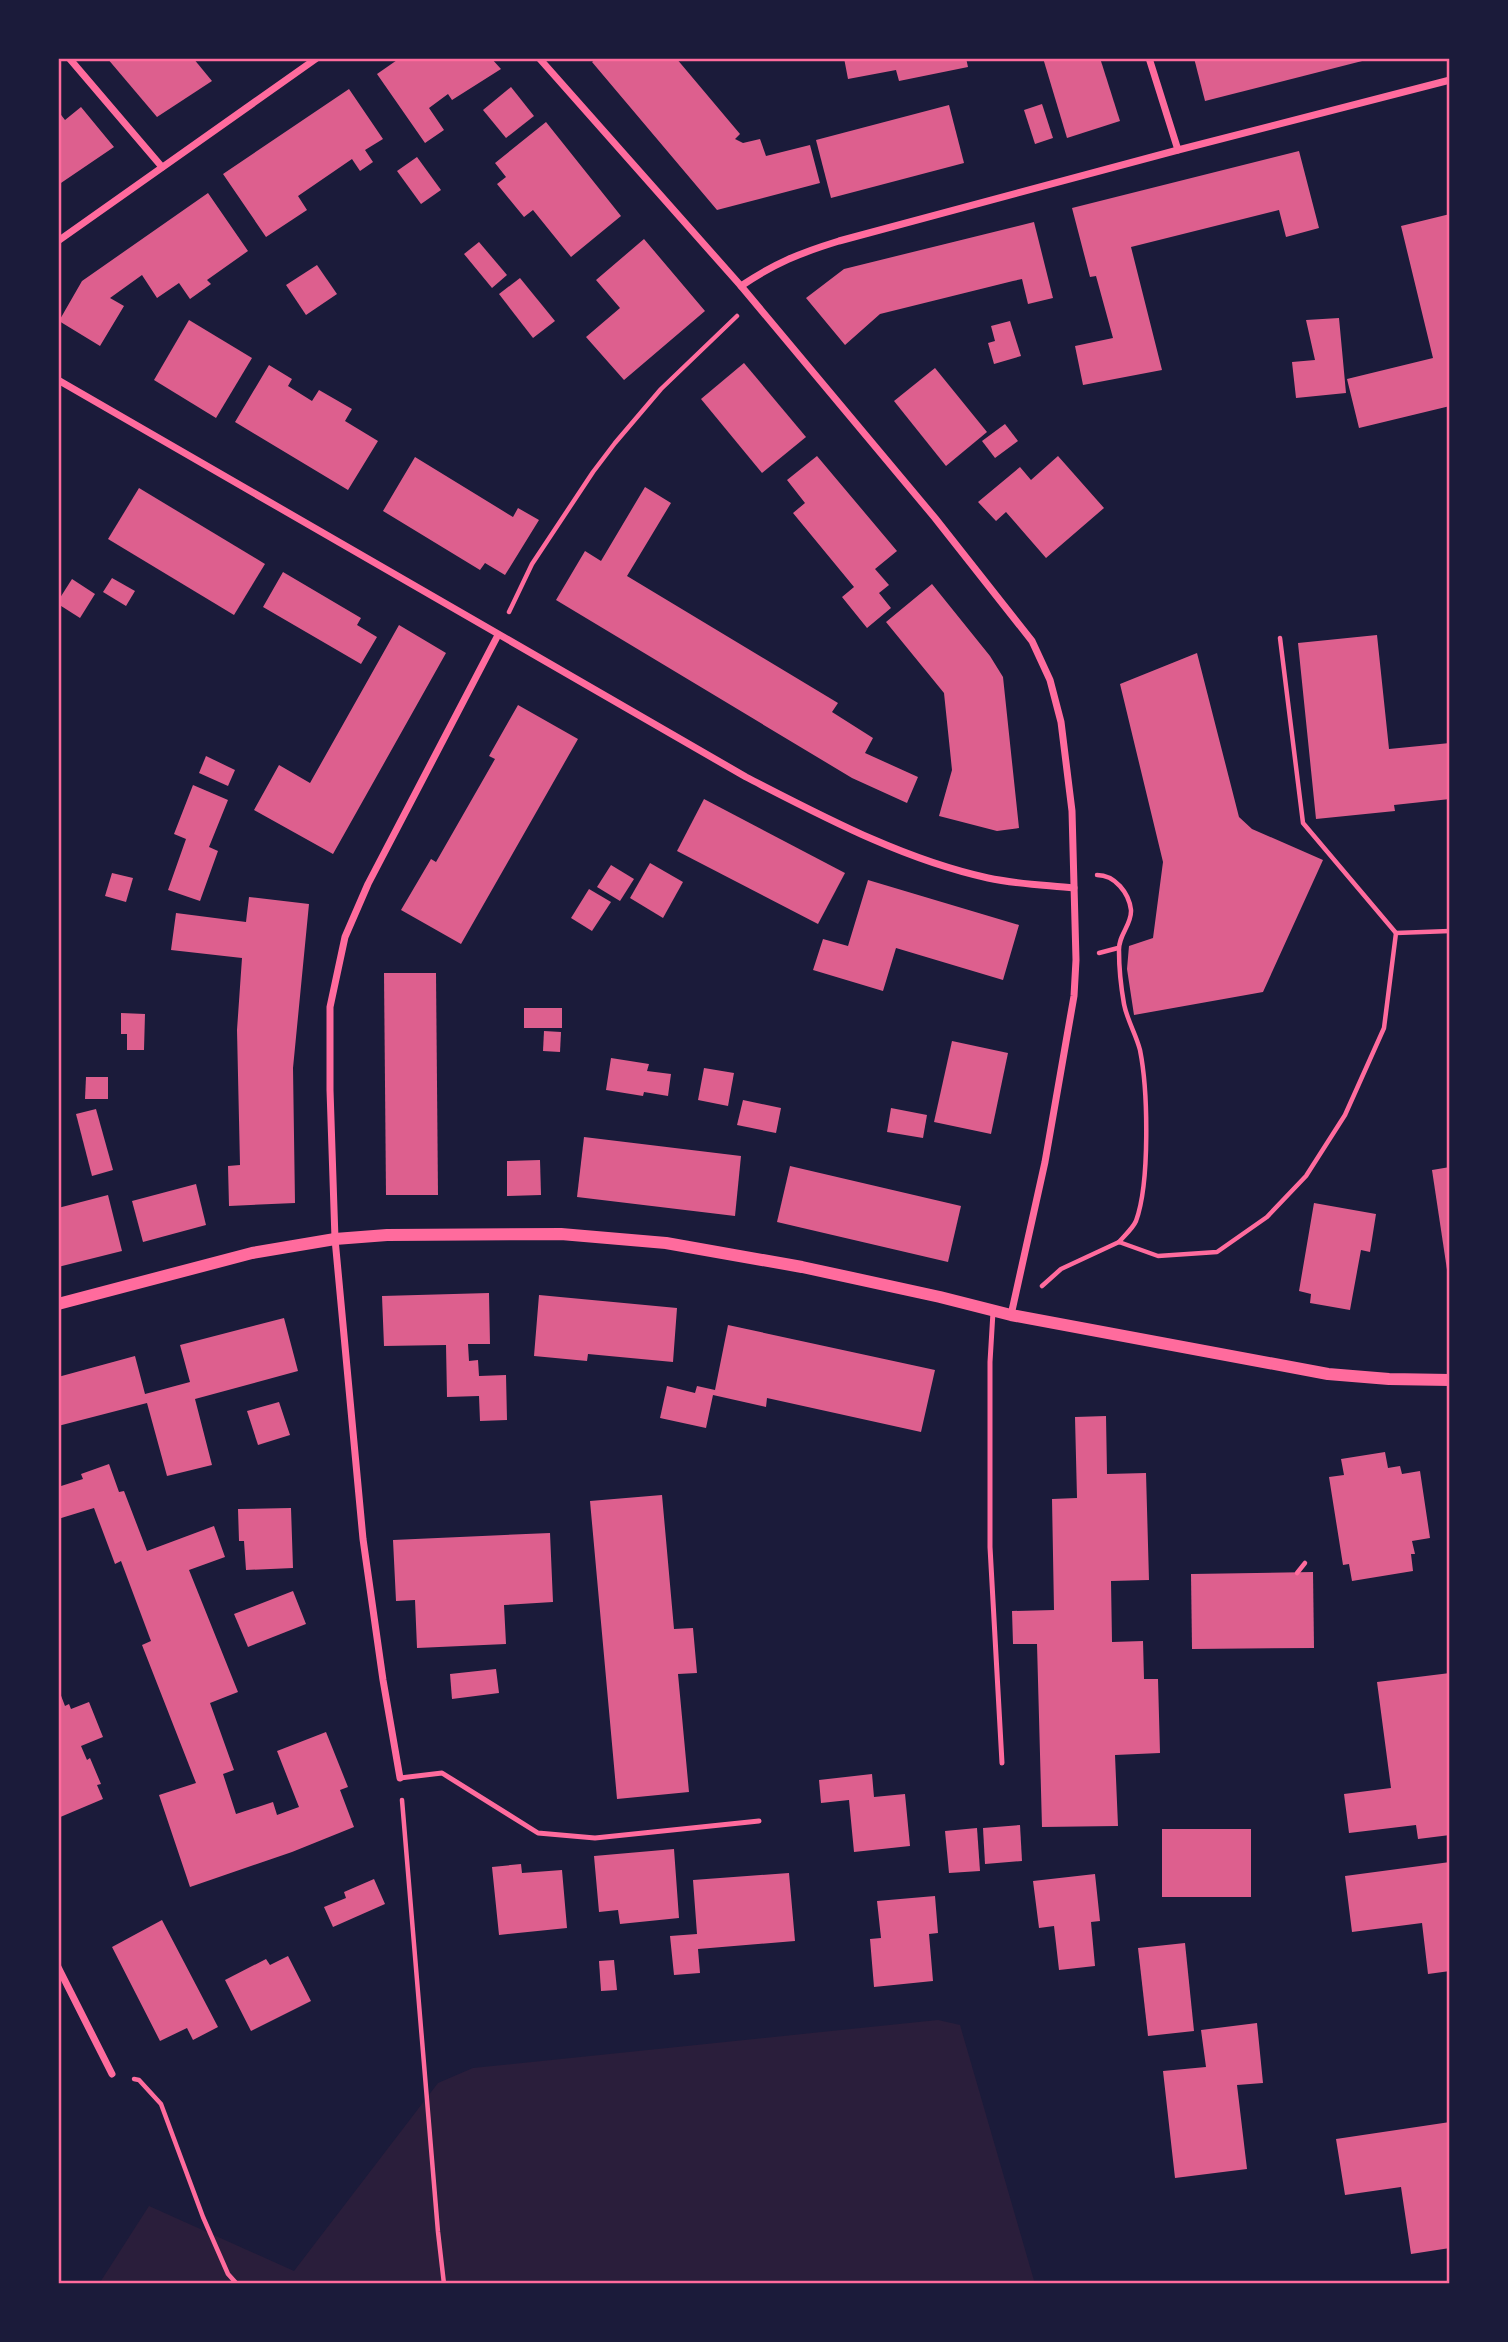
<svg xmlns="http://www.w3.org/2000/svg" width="1508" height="2342" font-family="Lora,serif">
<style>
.green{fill:#2a1e3b}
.building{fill:#dd5f8e}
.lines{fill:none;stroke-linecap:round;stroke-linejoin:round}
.path{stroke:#ff6b9d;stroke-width:4.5}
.service{stroke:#ff6b9d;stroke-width:5}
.minor{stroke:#ff6b9d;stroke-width:7}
.tertiary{stroke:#ff6b9d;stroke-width:12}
.neatline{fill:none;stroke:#ff6b9d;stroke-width:2.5}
</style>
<rect width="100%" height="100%" fill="#1b1b3a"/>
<!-- green -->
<polygon class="green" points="938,2020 960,2025 1035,2284 99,2284 149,2206 294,2271 438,2083 473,2068"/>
<!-- building -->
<g class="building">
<polygon points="107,58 193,58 212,81 157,117"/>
<polygon points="400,58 491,58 501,69 452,100 448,94 429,108 444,130 425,143 377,74"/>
<polygon points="597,58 671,58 673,60 676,58 740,134 735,139 743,143 760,139 766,156 810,145 820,183 717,210 592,62"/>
<polygon points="844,58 966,58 968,67 899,81 896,70 848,79"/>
<polygon points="1043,58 1100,58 1120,121 1067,138"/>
<polygon points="1194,58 1370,58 1370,59 1205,101"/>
<polygon points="511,87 534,116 506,138 483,110"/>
<polygon points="349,89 383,139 365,150 373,162 360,171 352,159 298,196 307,210 266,237 223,174"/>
<polygon points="1042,104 1053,138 1035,144 1024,110"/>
<polygon points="949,105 964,163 831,198 816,140"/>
<polygon points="81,107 114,147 58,185 58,111 65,120"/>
<polygon points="546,122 621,216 571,257 533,210 524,217 497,184 506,177 495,163"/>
<polygon points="1299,151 1319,228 1286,237 1279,210 1131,247 1162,370 1083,385 1075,346 1113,338 1096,276 1090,277 1072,208"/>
<polygon points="417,157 441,190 421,204 397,171"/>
<polygon points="208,193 248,251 207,280 211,284 190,299 179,283 157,298 142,275 110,298 124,306 100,346 59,321 82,281"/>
<polygon points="1450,214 1450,406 1359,428 1347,379 1433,358 1401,226"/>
<polygon points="1034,222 1053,298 1028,304 1022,279 1013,281 880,314 845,345 806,298 844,269"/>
<polygon points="644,239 705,311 624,380 586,337 620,308 596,280"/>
<polygon points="479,242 507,275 492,288 464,254"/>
<polygon points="317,265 337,294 306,315 286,285"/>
<polygon points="520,278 555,321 533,338 499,294"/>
<polygon points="1339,318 1346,393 1296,398 1292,362 1315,360 1306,320"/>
<polygon points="189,320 252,358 216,418 154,380"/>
<polygon points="1010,321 1021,356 994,364 988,343 995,341 991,326"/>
<polygon points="744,363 806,437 762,473 701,399"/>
<polygon points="269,365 292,379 288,386 312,401 319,390 352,409 345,421 378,441 348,490 235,422"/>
<polygon points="935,368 987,432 946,466 894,401"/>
<polygon points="1005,424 1018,441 995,458 982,441"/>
<polygon points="817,456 897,551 875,569 889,585 879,593 891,608 867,628 842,597 854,587 793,513 805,503 787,480"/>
<polygon points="1058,456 1104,508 1046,558 1006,512 996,521 978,502 1020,467 1031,480"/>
<polygon points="415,457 513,517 518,508 539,520 505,575 485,563 480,570 383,511"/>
<polygon points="645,487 671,503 627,576 838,703 832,712 873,738 865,753 918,777 907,803 852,778 556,600 585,551 601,561"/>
<polygon points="139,488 265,564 234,615 108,539"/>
<polygon points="283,572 361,618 357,625 377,637 361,664 263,607"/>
<polygon points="112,578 135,591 126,606 103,592"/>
<polygon points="72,579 95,594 80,618 58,604 58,601"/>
<polygon points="932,584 990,656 1003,677 1019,828 997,831 939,816 952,770 944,693 886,622"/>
<polygon points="399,625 446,653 333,854 254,810 279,765 310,783"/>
<polygon points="1377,635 1389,749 1450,743 1450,799 1394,805 1395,811 1316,819 1298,643"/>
<polygon points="1197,653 1239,817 1252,829 1323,860 1263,992 1134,1015 1127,969 1129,946 1153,938 1163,862 1120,684"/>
<polygon points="518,705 578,739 461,944 401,910 431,859 436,862 495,759 489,756"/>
<polygon points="206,756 235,770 228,786 199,773"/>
<polygon points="193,785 228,800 209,847 218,851 200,901 168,890 186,839 174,834"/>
<polygon points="704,799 845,873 818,924 677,851"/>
<polygon points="650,863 683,882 663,918 630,898"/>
<polygon points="611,865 634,879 620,901 597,887"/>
<polygon points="112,873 133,878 126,902 105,896"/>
<polygon points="868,880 1019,925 1003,980 896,948 883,991 813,970 823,939 848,946"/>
<polygon points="589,889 611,902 592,931 571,918"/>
<polygon points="249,897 309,904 293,1068 295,1203 229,1206 228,1166 240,1165 237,1030 242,958 171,950 176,913 246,922"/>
<polygon points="384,973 436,973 438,1195 386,1195"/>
<rect x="524" y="1008" width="38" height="20"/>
<polygon points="121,1013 145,1014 144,1050 127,1050 127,1034 121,1034"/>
<polygon points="544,1031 561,1032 560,1052 543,1051"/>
<polygon points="952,1041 1008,1053 991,1134 934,1122"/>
<polygon points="611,1058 649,1064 647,1071 671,1074 668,1096 644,1092 643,1096 606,1090"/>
<polygon points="704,1068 734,1073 728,1106 698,1100"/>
<polygon points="86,1077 108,1077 108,1099 85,1099"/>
<polygon points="743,1100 781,1108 776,1133 737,1125"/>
<polygon points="891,1108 927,1115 923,1138 887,1132"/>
<polygon points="96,1109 113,1170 92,1176 76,1114"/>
<polygon points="584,1137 741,1156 735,1216 577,1197"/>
<polygon points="540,1160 541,1195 507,1196 507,1161"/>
<polygon points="790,1166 961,1206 948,1262 777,1222"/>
<polygon points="1450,1167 1450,1283 1449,1283 1432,1170"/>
<polygon points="196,1184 206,1225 143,1242 132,1201"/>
<polygon points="108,1195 122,1251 58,1267 58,1208"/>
<polygon points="1314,1203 1376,1214 1370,1252 1361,1250 1350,1310 1310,1303 1311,1294 1299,1291"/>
<polygon points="489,1293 490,1344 468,1344 469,1361 478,1360 479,1376 506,1375 507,1420 480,1421 479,1396 447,1397 446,1345 384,1346 382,1296"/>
<polygon points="539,1295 677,1308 673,1362 588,1354 587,1361 534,1356"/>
<polygon points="284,1318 298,1371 195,1399 212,1465 167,1476 147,1403 58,1426 58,1377 135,1356 145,1394 190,1382 180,1345"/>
<polygon points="728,1325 935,1370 921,1432 767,1398 766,1407 713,1395 706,1428 660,1418 667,1386 695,1393 697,1386 715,1390"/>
<polygon points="279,1402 290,1435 258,1445 247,1411"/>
<polygon points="1106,1416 1107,1474 1146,1473 1149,1580 1111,1581 1112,1642 1143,1641 1144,1679 1158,1679 1160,1753 1115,1755 1118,1826 1042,1827 1037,1644 1013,1644 1012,1611 1054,1610 1052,1499 1077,1498 1075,1417"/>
<polygon points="1385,1452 1388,1468 1400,1466 1402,1474 1420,1471 1430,1538 1412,1541 1415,1554 1411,1554 1413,1571 1352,1581 1349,1564 1343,1565 1329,1477 1344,1475 1341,1459"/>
<polygon points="109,1464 119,1492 124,1491 147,1551 214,1526 225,1557 189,1570 238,1692 210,1703 234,1770 223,1774 236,1814 273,1802 277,1815 299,1807 277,1751 326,1732 348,1787 340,1790 354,1827 292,1852 190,1887 159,1795 196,1783 142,1645 151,1641 121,1561 115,1564 94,1508 58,1519 58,1487 83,1479 81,1474"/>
<polygon points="662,1495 674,1629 693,1628 697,1673 678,1674 689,1792 617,1799 590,1501"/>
<polygon points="291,1508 293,1568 246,1570 244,1541 239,1541 238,1509"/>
<polygon points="550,1533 553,1602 504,1605 506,1644 417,1648 415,1600 396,1601 393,1540"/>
<polygon points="1313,1572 1314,1648 1192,1649 1191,1574"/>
<polygon points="293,1591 306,1624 248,1647 234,1614"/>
<polygon points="496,1669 499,1693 452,1699 450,1674"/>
<polygon points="1450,1673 1450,1835 1418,1839 1416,1825 1349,1833 1344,1794 1391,1788 1377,1682"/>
<polygon points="60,1693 65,1706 69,1704 71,1709 89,1702 103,1737 81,1746 87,1760 90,1758 101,1784 97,1785 103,1799 58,1818 58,1694"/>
<polygon points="872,1774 874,1797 905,1794 910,1846 854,1852 849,1800 821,1803 819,1780"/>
<polygon points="1020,1825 1022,1861 985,1864 983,1828"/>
<polygon points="977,1828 980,1871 949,1873 945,1831"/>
<rect x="1162" y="1829" width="89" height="68"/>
<polygon points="674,1849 679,1918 620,1924 618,1910 599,1912 594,1856"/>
<polygon points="1450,1862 1450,1971 1428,1974 1422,1923 1352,1932 1345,1876"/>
<polygon points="521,1864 522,1873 562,1870 567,1928 499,1935 492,1867"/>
<polygon points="789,1873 795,1941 698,1949 700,1973 674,1975 670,1936 697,1934 693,1880"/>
<polygon points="1095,1874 1100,1921 1091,1922 1095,1966 1059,1970 1054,1926 1039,1928 1033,1881"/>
<polygon points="374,1879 385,1904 333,1927 324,1907 346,1898 344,1892"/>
<polygon points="935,1896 938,1933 929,1934 933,1981 874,1987 870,1939 881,1938 877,1901"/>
<polygon points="162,1920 218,2027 193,2040 187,2028 160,2041 112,1947"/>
<polygon points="1185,1943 1194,2031 1148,2036 1138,1948"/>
<polygon points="288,1956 311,2001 251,2031 225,1980 266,1959 270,1965"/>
<polygon points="614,1960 617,1990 601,1991 599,1961"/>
<polygon points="1257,2023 1263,2083 1237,2085 1247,2169 1175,2178 1163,2071 1206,2067 1201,2030"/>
<polygon points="1450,2122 1450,2248 1411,2254 1401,2187 1345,2195 1336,2139"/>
</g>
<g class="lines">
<!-- path -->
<g class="path">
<polyline points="509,612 532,564 593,472 615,443 661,389 737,316"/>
<polyline points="1280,638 1303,823 1396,933"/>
<path d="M1097,875C1115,875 1129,893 1131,910C1132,925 1118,935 1119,951C1119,968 1121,987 1124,1004C1127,1020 1136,1034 1140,1050C1148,1090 1150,1183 1136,1221C1133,1228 1125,1235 1119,1242"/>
<polyline points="1099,953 1118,948"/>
<polyline points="1042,1286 1061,1269 1119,1242 1158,1256 1217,1252 1267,1217 1306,1176 1345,1115 1384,1028 1396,933 1450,931"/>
<polyline points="1297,1573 1305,1563"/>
<polyline points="402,1800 438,2232 444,2284"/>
<polyline points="134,2079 139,2080 161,2104 203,2217 228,2274 237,2284"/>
</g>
<!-- service -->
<g class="service">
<polyline points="993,1312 990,1362 990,1547 1002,1763"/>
<polyline points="400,1778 442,1773 538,1833 595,1838 759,1821"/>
<polyline points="1444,2284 1450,2283"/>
</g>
<!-- minor -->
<g class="minor">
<polyline points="69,58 162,167"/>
<polyline points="539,58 741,286 935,518 1032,641 1050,680 1061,722 1072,811 1076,960 1074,996 1045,1162 1011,1315"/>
<polyline points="1149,58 1178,150"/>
<polyline points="58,241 317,58"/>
<path d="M741,286C775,263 800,253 839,241L1178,150L1450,80"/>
<path d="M58,380L746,777C824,817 902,859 988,878C1016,884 1045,885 1074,888"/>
<polyline points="400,1778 383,1680 363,1539 335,1239 330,1090 330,1007 345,937 368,884 498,635"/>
<polyline points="58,1967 112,2074"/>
</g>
<!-- tertiary -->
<polyline class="tertiary" points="58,1304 252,1253 335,1239 387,1235 561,1234 666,1243 802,1267 940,1297 1011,1315 1328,1374 1389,1379 1450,1380"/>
</g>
<!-- border -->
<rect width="1508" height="2342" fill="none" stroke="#1b1b3a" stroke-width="119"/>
<rect x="60" y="60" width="1388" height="2222" class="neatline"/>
</svg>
